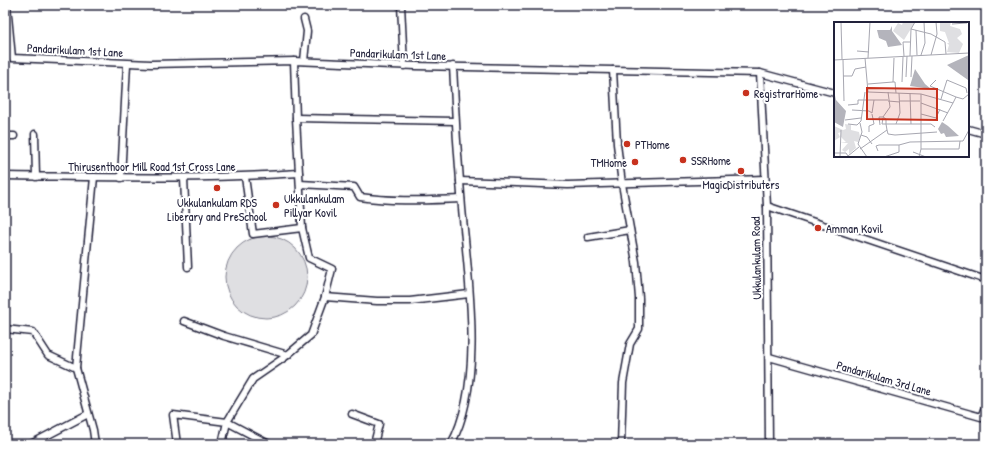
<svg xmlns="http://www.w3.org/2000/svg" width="991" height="449" font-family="'Patrick Hand',sans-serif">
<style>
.green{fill:#dfdfe2;stroke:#80808e}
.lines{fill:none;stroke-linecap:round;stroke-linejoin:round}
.minor-casing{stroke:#22223b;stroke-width:9}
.minor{stroke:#fff;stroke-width:6}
.poi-dot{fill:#c8321e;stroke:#fff;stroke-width:1.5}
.labels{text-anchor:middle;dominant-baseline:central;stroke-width:4;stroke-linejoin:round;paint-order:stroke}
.street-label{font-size:12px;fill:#22223b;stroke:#fff}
.poi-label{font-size:12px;fill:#22223b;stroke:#fff;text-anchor:start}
.inset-road{fill:none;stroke:#a7a7b1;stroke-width:1}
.view{fill:#c8321e;fill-opacity:0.15;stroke:#c8321e;stroke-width:2}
.inset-edge{fill:none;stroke:#22223b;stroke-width:2}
</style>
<rect width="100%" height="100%" fill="#fff"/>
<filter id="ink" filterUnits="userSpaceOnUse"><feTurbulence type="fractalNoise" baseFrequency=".025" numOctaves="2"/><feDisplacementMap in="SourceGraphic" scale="8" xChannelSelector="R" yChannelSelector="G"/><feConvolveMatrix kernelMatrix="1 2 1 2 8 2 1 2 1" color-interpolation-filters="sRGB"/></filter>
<g filter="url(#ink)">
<!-- green -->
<circle class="green" cx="266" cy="277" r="41"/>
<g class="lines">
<!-- minor casing -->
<g class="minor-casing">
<g id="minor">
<polyline points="7,5 12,58 151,64 294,61 416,66 760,73 835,93"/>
<polyline points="401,5 404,66"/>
<polyline points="304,61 307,31 304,19"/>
<polyline points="613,70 617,144 622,184 636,262 639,298 639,329 630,344 623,383 621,444"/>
<polyline points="760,73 767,206 769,444"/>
<polyline points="296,118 455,121"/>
<polyline points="968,129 986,134"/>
<polyline points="35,134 36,177"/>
<polyline points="5,136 14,136"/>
<path d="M5,176C103,177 201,180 299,173"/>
<polyline points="245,177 253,234 302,228"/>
<polyline points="121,178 127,64"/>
<polyline points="184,178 188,267"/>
<polyline points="460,181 568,185 765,179"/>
<path d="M300,184L354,187L360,197C393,202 428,200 461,199"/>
<polyline points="767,206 986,280"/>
<polyline points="588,237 630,230"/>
<polyline points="325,297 377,301 410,301 469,294"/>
<polyline points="184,321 224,336 288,355"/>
<polyline points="5,329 33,332 48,355 76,368 94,177"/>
<polyline points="769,357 981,417 986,405"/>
<polyline points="76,368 93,430 95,444"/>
<polyline points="352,414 379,424 374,444"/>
<polyline points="31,444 88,414"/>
<polyline points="177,444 173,415 227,422 222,444"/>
<polyline points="269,444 227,422 253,379 285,357 311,335 325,297 332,269 309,258 302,228 296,118 294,61"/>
<path d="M451,444C485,382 468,277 462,208C458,161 455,114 453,66"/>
</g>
</g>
<!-- minor -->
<use href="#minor" class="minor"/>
</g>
</g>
<!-- markers -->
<g class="poi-dot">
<circle cx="746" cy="93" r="4"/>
<circle cx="627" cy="144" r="4"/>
<circle cx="683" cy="160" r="4"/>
<circle cx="635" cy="162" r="4"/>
<circle cx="741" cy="171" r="4"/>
<circle cx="217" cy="188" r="4"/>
<circle cx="276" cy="205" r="4"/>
<circle cx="818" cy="228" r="4"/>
</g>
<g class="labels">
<!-- street labels -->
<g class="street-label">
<text transform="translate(75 50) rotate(3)">Pandarikulam 1st Lane</text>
<text transform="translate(398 54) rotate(2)">Pandarikulam 1st Lane</text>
<text x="152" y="166">Thirusenthoor Mill Road 1st Cross Lane</text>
<text transform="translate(756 258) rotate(-91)">Ukkulankulam Road</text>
<text transform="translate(884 378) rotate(16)">Pandarikulam 3rd Lane</text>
</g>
<!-- poi labels -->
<g class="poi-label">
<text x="754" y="93">RegistrarHome</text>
<text x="635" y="144">PTHome</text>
<text x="691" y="160">SSRHome</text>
<text x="627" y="162" text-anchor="end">TMHome</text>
<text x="741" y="184" text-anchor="middle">MagicDistributers</text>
<text x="284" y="198">Ukkulankulam<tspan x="284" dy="14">Pillyar Kovil</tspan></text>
<text x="217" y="202" text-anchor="middle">Ukkulankulam RDS<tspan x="217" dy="14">Liberary and PreSchool</tspan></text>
<text x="826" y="228">Amman Kovil</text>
</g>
</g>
<!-- overview -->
<g transform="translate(834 22)">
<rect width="135" height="135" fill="#fff"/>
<path d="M69,0H81L70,18L59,9L64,1L68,3ZM106,0H117L116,4L126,7L128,12L123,16L129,22L125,31L113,30L115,23L113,21H115L111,10L106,9ZM11,102L17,103V108L25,110L26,115L24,120L20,119L22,126L15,132V127L11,130L8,128L14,121H6L12,120L7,115V110L4,111L6,115L0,119V104L9,108L12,107Z" fill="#dfdfe2"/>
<path d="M58,4V9L68,23L54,25L52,19L45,16L43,8H56ZM135,33V56L134,58L113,43ZM81,47L91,62L97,67L76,64ZM0,69L2,78L12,89L9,105L0,100ZM108,100L114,104L125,114L112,115L110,111L107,112L104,107Z" fill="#b4b4bc"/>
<path class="inset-road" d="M7,0L8,37M118,2L133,1M77,7L97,12L111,20L112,32M82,8L83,33M23,29L35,30M87,33L91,21L90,0M97,33L103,12L102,0M70,34L69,20H76M76,34L77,7L81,0M31,36L34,70L87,72L119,81L122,75L129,77L135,72M34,36L36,0M60,36L59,60H61L62,71M0,38L135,31M9,38L10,79M9,54H18L21,47L32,45M72,55L73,34M77,55L78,34M102,58L96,64L122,75M68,60L69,35M34,62L59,60M54,70L56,85L49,95L52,97V102H97L101,105M76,71L77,102M107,77L113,58L132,66L133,71M54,79L66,80M66,79H86M87,81L114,91M14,83L24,82V78H54M18,88L35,89L38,91L40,78M87,92L102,96L106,87M11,98L27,96M109,99L119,81M26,101L28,110L24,122L33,135M14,102L23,103L27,99L31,70M62,102L66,91L65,71M46,103L45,95H49M53,108L54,112L61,113L103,110M35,110V104L40,102L38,92M27,113L33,115L38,122M26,127L53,108L52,102H48L49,96M87,127H125L126,119M44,129L42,124L45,123H65M79,130L92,135M1,131H12L14,134L25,125M6,135L7,108M50,135L65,130V123L76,120L129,119L135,108M85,135L87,127V72"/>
<path class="view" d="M33,66L103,67V98L33,97Z"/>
<rect width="135" height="135" class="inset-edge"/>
</g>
<!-- margin -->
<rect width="991" height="449" fill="none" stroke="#fff" stroke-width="20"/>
<rect x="10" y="10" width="971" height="429" fill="none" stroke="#22223b" stroke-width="1.5" filter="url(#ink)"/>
</svg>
